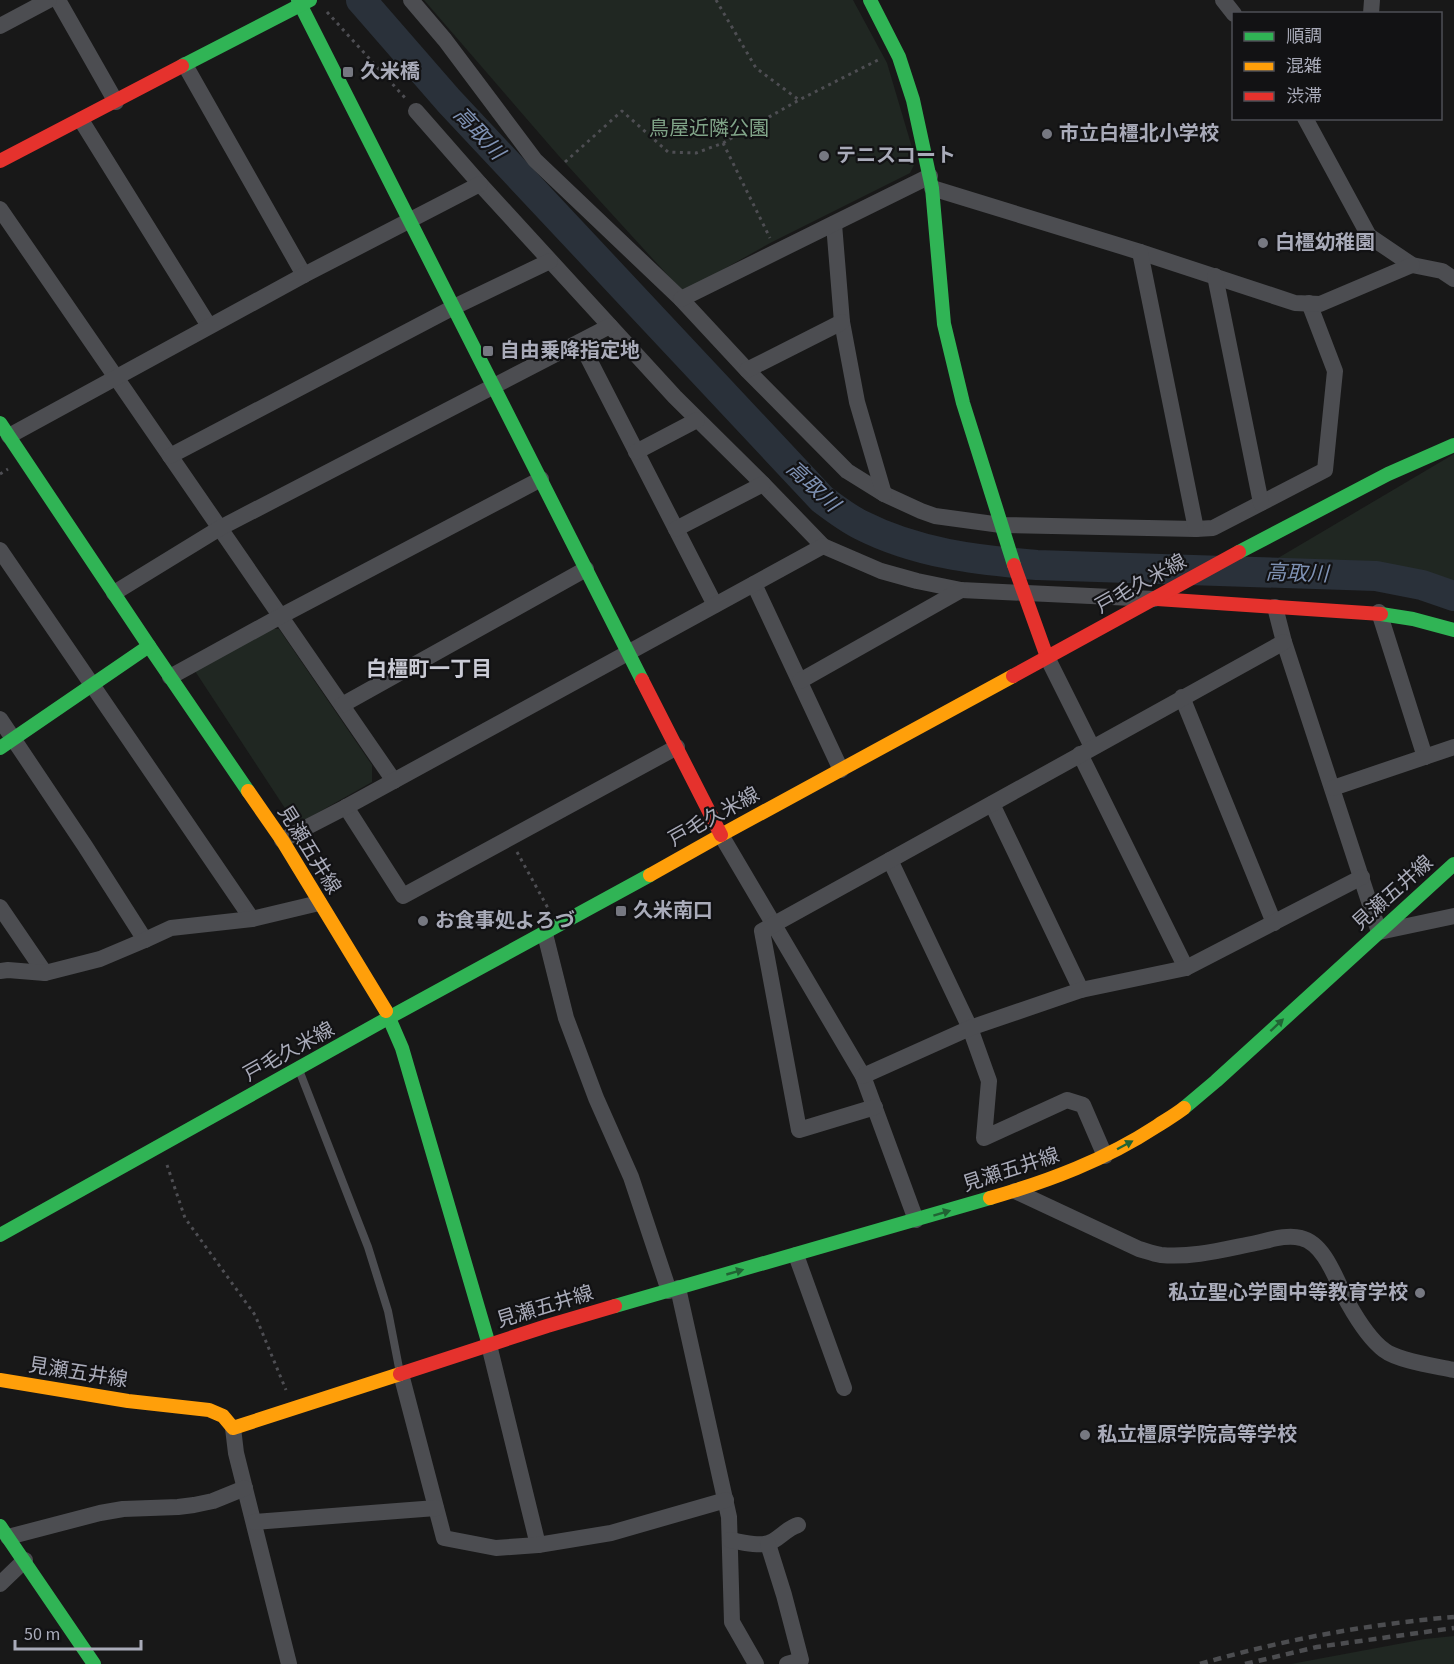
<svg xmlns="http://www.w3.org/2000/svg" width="1454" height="1664" font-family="'Source Sans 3','Noto Sans JP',sans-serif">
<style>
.green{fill:#202722}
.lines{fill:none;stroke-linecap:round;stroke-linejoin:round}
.river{stroke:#2a313a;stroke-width:30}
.path{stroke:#4e4e53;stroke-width:3;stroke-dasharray:3 4.5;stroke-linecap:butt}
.lane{stroke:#4c4d51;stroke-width:8}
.street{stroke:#4c4d51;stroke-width:16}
.fast{stroke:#30b455;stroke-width:14}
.slow{stroke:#ff9f0a;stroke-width:14}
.jam{stroke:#e5322d;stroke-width:14}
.rail{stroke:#4c4d50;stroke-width:4.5;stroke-dasharray:8 6;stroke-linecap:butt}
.oneway{fill:#216334}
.poi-dot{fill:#767881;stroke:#121214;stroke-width:2}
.labels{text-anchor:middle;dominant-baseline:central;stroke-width:4.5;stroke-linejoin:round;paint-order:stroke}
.poi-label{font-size:20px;font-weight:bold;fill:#a9abb9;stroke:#121214;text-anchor:start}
.park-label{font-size:20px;fill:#80a488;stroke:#121214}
.street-label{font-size:20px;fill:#a9abb9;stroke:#121214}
.water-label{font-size:21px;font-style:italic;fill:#7f92b4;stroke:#121214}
.neighbourhood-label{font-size:21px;font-weight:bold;fill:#cacbd5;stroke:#121214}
</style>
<rect width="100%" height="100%" fill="#181818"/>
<!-- green -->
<g class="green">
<polygon points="424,0 853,0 887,63 916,161 910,173 772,242 683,292 558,155"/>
<polygon points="1454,454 1454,587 1421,575 1378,568 1319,561 1273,561"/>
<polygon points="268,629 279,629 372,765 372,782 296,825 195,671"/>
<polygon points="1454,1636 1454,1664 1291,1664 1425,1639"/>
</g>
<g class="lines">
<!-- river -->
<path class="river" d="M361,0L449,101L822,499C834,508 847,518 861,525C916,553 976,560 1037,565L1376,576L1422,585L1454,596"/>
<!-- path -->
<g class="path">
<polyline points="716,0 756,68 799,100"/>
<polyline points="327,12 407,100"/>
<polyline points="723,143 770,238"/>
<polyline points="565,162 622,111 668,152 696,153 723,143 799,100 878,60"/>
<polyline points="0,474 8,469"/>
<polyline points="517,852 549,910"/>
<polyline points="167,1165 185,1218 255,1315 286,1390"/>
</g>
<!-- lane -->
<polyline class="lane" points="299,1070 368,1247 388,1311 400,1373"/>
<!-- street -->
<g class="street">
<polyline points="58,0 116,102"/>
<polyline points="411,0 445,40 535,160 681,299 747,370 847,471 884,494 921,511 935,516 1001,525 1196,529 1213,528 1325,470 1335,371 1309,303"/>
<polyline points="1223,0 1234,14"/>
<polyline points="1371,14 1372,0"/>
<polyline points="0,26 49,0"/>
<polyline points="185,65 304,275"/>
<polyline points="416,111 480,184 675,397 763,484 823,546 881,571 917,581 961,590 1154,599"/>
<polyline points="1305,118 1369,236 1412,265 1442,271 1454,279"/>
<polyline points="81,120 209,326"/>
<polyline points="932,188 1140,252 1295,303 1320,304 1412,265"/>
<polyline points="0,209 394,781"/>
<polyline points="834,224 842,322 857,402 884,494"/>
<polyline points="1140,252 1196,529"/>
<polyline points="1215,276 1261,503"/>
<polyline points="681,299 930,176"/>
<polyline points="580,342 715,605"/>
<polyline points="747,370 842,322"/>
<polyline points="9,436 304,275 480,184"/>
<polyline points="636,452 697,420"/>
<polyline points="170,456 454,307 550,261"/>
<polyline points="676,529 763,484"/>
<polyline points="0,550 252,919"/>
<polyline points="754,584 841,770"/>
<polyline points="114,593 220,528 610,326"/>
<polyline points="1275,607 1284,642 1379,932 1454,916"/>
<polyline points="1379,612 1425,757"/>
<polyline points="1047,657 1092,747"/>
<polyline points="170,677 281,616 541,479"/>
<polyline points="800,681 961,590"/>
<polyline points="1182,697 1274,923"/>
<polyline points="342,705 586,569"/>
<polyline points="0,719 85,846 145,940"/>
<polyline points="1080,754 1186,968"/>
<polyline points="1333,788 1454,747"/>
<polyline points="992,804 1081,990"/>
<polyline points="346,807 403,896 677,747"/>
<polyline points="721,835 863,1076 916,1220"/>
<polyline points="282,840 346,807 823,546"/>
<polyline points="890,860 970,1028 989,1081 984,1138 1067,1100 1083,1105 1105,1156"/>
<polyline points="0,907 45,973"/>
<polyline points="545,934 566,1018 596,1098 631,1177 669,1291"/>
<polyline points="0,971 8,970 45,973 100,959 145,940 171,928 252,919 319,903"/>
<polyline points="863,1076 970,1028 1081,990 1186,968 1362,877"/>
<polyline points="875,1107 799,1130 762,931 1284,642"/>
<path d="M1015,1191L1139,1249C1146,1251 1154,1254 1161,1255C1193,1258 1225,1249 1256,1243C1270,1240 1287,1234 1301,1238C1326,1244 1337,1283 1348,1303C1357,1319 1369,1339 1384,1350C1398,1361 1436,1366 1454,1370"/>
<polyline points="796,1255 844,1388"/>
<polyline points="678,1288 729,1517 732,1622 756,1664"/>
<polyline points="489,1345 538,1545"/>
<polyline points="401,1374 444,1538 496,1548 538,1545 611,1533 726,1500"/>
<polyline points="233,1428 236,1453 289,1664"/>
<polyline points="254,1522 436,1508"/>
<polyline points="8,1537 100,1513 123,1509 178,1507 194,1505 213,1501 245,1488"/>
<path d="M730,1540C743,1542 762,1548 773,1541C783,1535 788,1528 798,1525"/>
<polyline points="768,1544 784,1595 801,1660 787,1664"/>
<polyline points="0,1584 25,1560"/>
</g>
<!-- fast -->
<g class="fast">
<polyline points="298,0 642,680"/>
<polyline points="870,0 899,57 913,100 932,188 944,324 963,403 1014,565"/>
<polyline points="182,66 310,0"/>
<polyline points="0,423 149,646 248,791"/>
<polyline points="1239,552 1388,474 1454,445"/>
<polyline points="1381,614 1413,619 1454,630"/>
<polyline points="0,748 149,646"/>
<polyline points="386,1011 402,1048 489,1345"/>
<polyline points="1184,1108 1216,1081 1454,864"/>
<polyline points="0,1235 390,1017 650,875"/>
<polyline points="615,1306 990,1198"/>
<polyline points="0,1526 94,1664"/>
</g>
<!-- slow -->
<g class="slow">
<polyline points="248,791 282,840 386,1011"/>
<polyline points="650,875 721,835 1013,676"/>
<path d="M990,1198C1049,1181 1105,1160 1157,1126C1166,1120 1175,1115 1184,1108"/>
<polyline points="0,1380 128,1401 209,1410 223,1416 233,1428 400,1374"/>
</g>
<!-- jam -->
<g class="jam">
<polyline points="0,161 182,66"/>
<polyline points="1014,565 1047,657"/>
<polyline points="1157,599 1381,614"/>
<polyline points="1013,676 1239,552"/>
<polyline points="642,680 721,835"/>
<polyline points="400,1374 547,1326 615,1306"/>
</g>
<!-- rail -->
<g class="rail">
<path d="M1200,1664C1282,1640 1368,1624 1454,1617"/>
<polyline points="1245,1664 1317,1647 1454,1628"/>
</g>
</g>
<!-- one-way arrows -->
<defs><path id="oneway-solid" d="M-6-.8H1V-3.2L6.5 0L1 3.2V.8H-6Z" transform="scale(1.5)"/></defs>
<g class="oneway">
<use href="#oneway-solid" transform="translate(1277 1025) rotate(-43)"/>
<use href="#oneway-solid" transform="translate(1125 1145) rotate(-28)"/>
<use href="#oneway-solid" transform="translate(942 1213) rotate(-17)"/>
<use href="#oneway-solid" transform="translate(735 1272) rotate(-16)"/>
</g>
<!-- markers -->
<g class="poi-dot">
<rect x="342" y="66" width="12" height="12" rx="3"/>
<circle cx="1047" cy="134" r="6"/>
<circle cx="824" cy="156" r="6"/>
<circle cx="1263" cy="243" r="6"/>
<rect x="482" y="345" width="12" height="12" rx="3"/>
<rect x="615" y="905" width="12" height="12" rx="3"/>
<circle cx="423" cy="921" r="6"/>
<circle cx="1420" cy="1293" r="6"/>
<circle cx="1085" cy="1435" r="6"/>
</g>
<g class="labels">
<!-- poi labels -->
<g class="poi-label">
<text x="360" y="72">久米橋</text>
<text x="1059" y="134">市立白橿北小学校</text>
<text x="836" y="156">テニスコート</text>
<text x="1275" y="243">白橿幼稚園</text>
<text x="500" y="351">自由乗降指定地</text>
<text x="633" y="911">久米南口</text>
<text x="435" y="921">お食事処よろづ</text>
<text x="1408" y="1293" text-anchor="end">私立聖心学園中等教育学校</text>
<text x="1097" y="1435">私立橿原学院高等学校</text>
</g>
<!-- park labels -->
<g class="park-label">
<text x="709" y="129">鳥屋近隣公園</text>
</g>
<!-- street labels -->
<g class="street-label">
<text transform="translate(1141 584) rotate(-29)">戸毛久米線</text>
<text transform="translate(714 817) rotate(-29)">戸毛久米線</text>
<text transform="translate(309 850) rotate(58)">見瀬五井線</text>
<text transform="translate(1393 893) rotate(-42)">見瀬五井線</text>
<text transform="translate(289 1052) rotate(-29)">戸毛久米線</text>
<text transform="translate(1011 1170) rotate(-18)">見瀬五井線</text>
<text transform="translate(545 1307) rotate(-17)">見瀬五井線</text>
<text transform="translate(78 1373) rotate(9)">見瀬五井線</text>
</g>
<!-- water labels -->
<g class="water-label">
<text transform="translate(479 133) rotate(47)">高取川</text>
<text transform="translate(813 486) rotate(43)">高取川</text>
<text transform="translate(1297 573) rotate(2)">高取川</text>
</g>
<!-- neighbourhood labels -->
<g class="neighbourhood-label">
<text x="429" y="669">白橿町一丁目</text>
</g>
</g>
<!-- legend -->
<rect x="1232" y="12" width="210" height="108" fill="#121214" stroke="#4e4f56" stroke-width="1.5"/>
<rect x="1244" y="32" width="30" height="9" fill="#30b455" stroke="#4e4f56" stroke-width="1.5"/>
<text x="1286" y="42" font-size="18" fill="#a9abb9">順調</text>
<rect x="1244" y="62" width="30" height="9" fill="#ff9f0a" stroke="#4e4f56" stroke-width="1.5"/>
<text x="1286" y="72" font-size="18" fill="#a9abb9">混雑</text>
<rect x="1244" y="92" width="30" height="9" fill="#e5322d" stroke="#4e4f56" stroke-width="1.5"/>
<text x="1286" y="102" font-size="18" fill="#a9abb9">渋滞</text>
<!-- scale -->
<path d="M15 1640v9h126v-9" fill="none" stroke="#a9abb9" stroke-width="3"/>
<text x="24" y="1640" font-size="18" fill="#a9abb9" stroke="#121214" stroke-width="4.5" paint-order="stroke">50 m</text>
</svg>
